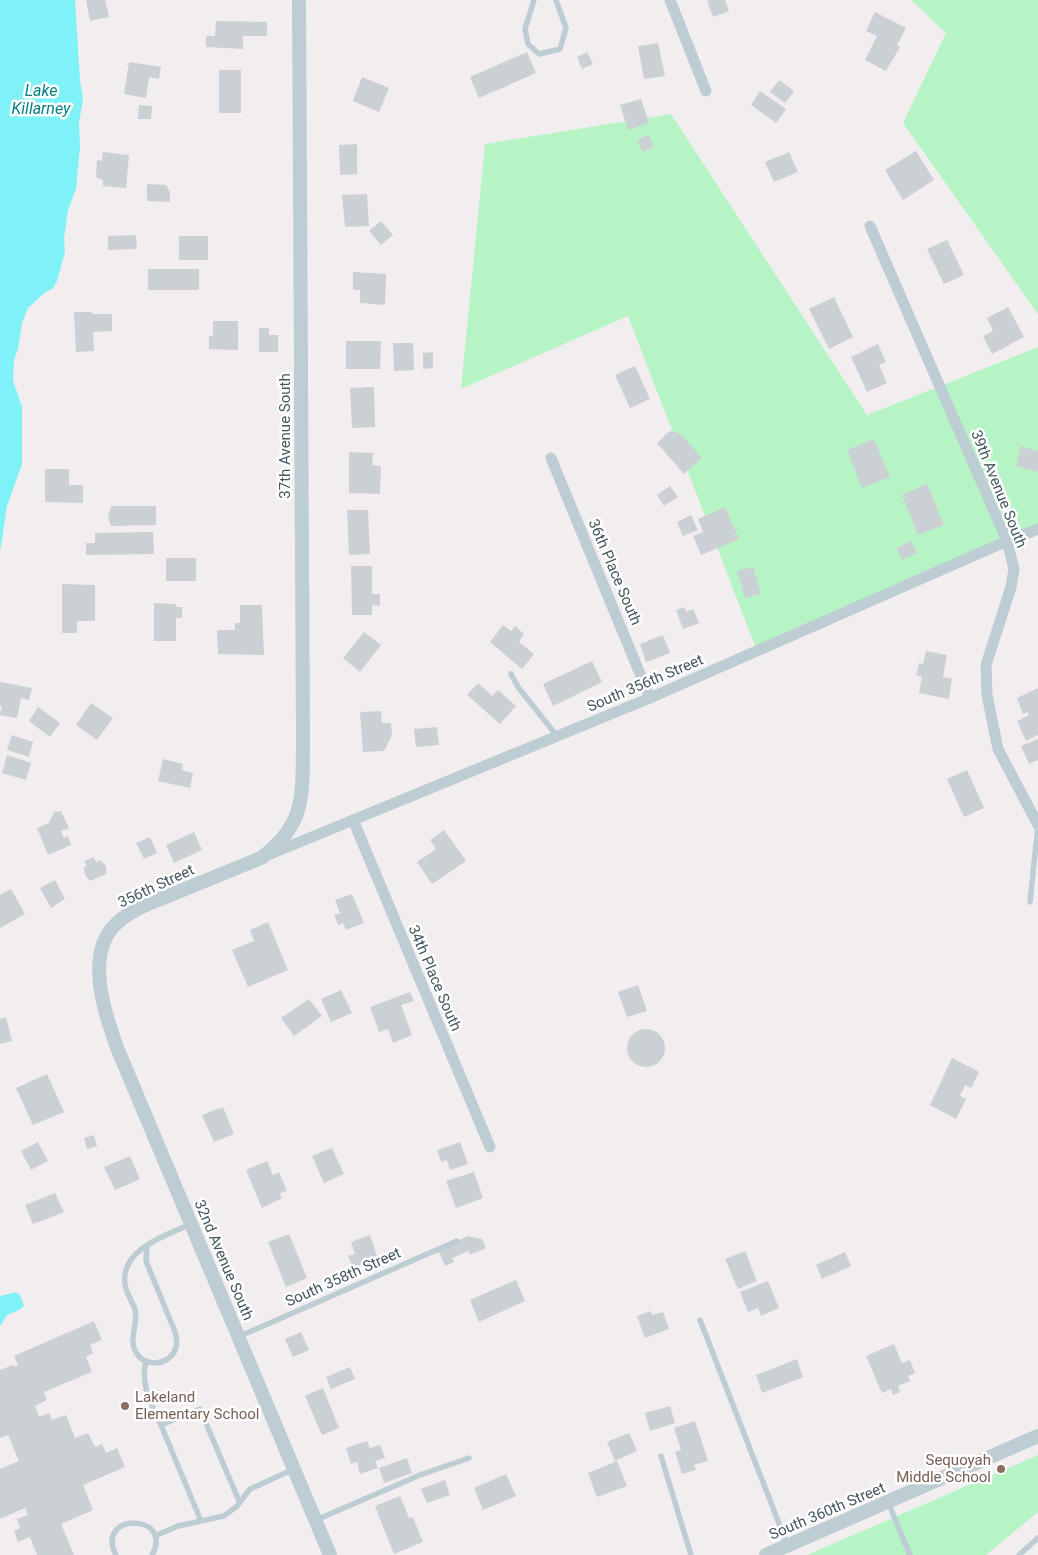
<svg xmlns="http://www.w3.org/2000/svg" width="1038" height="1555" font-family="Roboto,sans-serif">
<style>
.green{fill:#b7f4c5}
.water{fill:#7ff2f7}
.building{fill:#cad0d4}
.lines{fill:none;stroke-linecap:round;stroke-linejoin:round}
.service{stroke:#bdcdd3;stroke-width:5.5}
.minor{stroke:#bdcdd3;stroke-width:11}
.tertiary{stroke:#bdcdd3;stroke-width:14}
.education-dot{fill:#8d6e63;stroke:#fff;stroke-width:2}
.labels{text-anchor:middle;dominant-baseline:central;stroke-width:5;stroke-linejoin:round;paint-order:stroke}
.street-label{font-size:15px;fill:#44575f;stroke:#fff}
.education-label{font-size:15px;fill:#785e54;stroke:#fff;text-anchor:start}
.water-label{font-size:16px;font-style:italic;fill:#058084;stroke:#fff}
</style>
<rect width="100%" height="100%" fill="#f2eeef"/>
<!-- green -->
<g class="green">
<polygon points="911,0 1038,0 1038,314 903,123 946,33"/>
<polygon points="671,114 867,415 1038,347 1038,534 757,651 628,316 461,389 485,144"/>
<polygon points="1038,1455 1038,1512 986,1555 807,1555"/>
</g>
<!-- water -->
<g class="water">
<polygon points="0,0 75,0 80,80 83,99 79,123 80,147 76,189 68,210 64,238 65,252 57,281 53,288 43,294 28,308 22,323 18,349 14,360 13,380 22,407 22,464 7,506 0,552"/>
<polygon points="16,1292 20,1295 24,1305 21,1309 7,1315 0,1326 0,1296"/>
</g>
<!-- building -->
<g class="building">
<polygon points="86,0 105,0 109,17 90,21"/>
<polygon points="710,0 725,0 729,11 713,17 707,1"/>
<polygon points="875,12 906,28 897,45 900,47 886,71 865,60 877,36 866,31"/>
<polygon points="216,21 267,22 267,36 243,36 243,49 206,47 206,36 215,36"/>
<polygon points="658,43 665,76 644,79 638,46"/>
<polygon points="527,52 536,73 479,98 470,77"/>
<polygon points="587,52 593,64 582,69 577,57"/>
<polygon points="129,62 161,67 159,79 149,77 146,98 124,94"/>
<rect x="219" y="70" width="22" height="43"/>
<polygon points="362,77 389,88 379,112 353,101"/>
<polygon points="779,80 794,91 785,103 770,92"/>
<polygon points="760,91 786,109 776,123 751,105"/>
<polygon points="641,99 649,123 628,130 620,105"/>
<polygon points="139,105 152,106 151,119 138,119"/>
<polygon points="649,135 654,147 643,152 637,140"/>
<polygon points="357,144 357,174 340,175 339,145"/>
<polygon points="916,151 934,180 903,200 885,170"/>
<polygon points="103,152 129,155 126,188 103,186 103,180 96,177 97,160 102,161"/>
<polygon points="789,152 798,172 774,182 765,162"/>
<polygon points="147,184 166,185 170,192 170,202 147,201"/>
<polygon points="367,194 369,226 345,227 342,195"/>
<polygon points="381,221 393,235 381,245 369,231"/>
<polygon points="136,235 137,249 108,250 108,236"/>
<rect x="179" y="236" width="29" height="24"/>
<polygon points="947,240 964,275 944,284 927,249"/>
<rect x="148" y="269" width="51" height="21"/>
<polygon points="353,272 386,274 385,305 360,303 360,290 353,290"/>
<polygon points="834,297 853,337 829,349 809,309"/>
<polygon points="1008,307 1024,337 992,354 983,336 993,331 987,318"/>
<polygon points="74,312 92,312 92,314 112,314 112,331 93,332 94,351 76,352"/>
<polygon points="213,321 238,321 238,350 209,349 209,336 213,336"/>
<polygon points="259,328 269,328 269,335 278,335 278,352 259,352"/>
<polygon points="346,341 381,341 380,369 346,369"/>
<polygon points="393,343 413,343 414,370 394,371"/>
<polygon points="878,344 886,362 879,365 887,383 867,392 851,357"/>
<polygon points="433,352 433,368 423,369 423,353"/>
<polygon points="635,366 650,399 630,408 615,375"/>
<polygon points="374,387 375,427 352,428 350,388"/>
<polygon points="670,431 681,434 702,458 684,474 657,443"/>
<polygon points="874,439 890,477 862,488 847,450"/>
<polygon points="1021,446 1038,451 1038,472 1016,466"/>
<polygon points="349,452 373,453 372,465 381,466 380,494 349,493"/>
<polygon points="45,469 69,469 69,485 83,485 83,503 45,502"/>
<polygon points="927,484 944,525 918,535 902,495"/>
<polygon points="670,486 678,497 664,506 657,495"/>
<polygon points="111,506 156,506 156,525 111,526 108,517"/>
<polygon points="725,507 739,539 701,555 693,536 703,532 698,519"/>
<polygon points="347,510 368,510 370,554 349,555"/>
<polygon points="691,515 698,530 683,536 677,522"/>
<polygon points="153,532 154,554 86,555 86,543 95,543 95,533"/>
<polygon points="911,541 917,553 902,560 897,548"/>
<rect x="166" y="558" width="30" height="23"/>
<polygon points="351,566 372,566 372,594 380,594 380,606 372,605 372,615 352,615"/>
<polygon points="753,567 761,594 745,598 737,571"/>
<polygon points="62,584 95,585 95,621 77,621 77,633 62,633"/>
<polygon points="154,603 176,604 176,607 182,607 182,618 176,618 176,641 154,641"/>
<polygon points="240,605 262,605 264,655 218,654 217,630 235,630 235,623 240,623"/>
<polygon points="684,607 686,612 693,609 699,623 683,629 676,610"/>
<polygon points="503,625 511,631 515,626 524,634 519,642 534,654 522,669 490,642"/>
<polygon points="364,632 381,645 360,672 343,658"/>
<polygon points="663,635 670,653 646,662 640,644"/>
<polygon points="926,651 947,655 943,677 952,679 949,699 919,693 922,677 916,675 919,663 923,664"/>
<polygon points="592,661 602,682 553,706 543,684"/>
<polygon points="0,682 32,688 29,700 21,698 17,718 0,715 2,706 0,706"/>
<polygon points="478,683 492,696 498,690 516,706 500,724 467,695"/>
<polygon points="1038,688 1038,735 1026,741 1017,721 1029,715 1028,712 1023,714 1017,698"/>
<polygon points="91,703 113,718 97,740 76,725"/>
<polygon points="38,707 60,723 50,737 29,721"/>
<polygon points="381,711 382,723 391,723 392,735 384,751 363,752 360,712"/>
<polygon points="437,727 439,745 416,747 414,729"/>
<polygon points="12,735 33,742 29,757 7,750"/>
<polygon points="1038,739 1038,760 1029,764 1021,746"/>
<polygon points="7,755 31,763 26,780 2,773"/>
<polygon points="163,759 183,764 182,770 193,773 190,788 158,781"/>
<polygon points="967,770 984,808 964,817 947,779"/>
<polygon points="61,811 69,828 61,831 64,838 68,836 71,845 48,855 37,828 49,823 54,812"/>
<polygon points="444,830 466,861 432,884 417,862 436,849 430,840"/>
<polygon points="194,832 202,850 174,863 166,845"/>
<polygon points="150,837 157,853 144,859 136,843"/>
<polygon points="94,857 96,862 100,860 106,866 106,874 90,881 85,875 84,867 87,866 84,861"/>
<polygon points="55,880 65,899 51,908 40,888"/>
<polygon points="11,889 25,914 0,928 0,895"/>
<polygon points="352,894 364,923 346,930 343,923 338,925 334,915 340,913 335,900"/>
<polygon points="268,922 288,970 248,987 232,950 254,941 250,930"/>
<polygon points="638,985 647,1011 627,1017 618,992"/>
<polygon points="341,990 352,1013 331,1022 321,999"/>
<polygon points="410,992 414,1001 401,1005 412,1035 393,1043 388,1029 379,1032 370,1007"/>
<polygon points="309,999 322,1016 294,1036 281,1018"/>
<polygon points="6,1017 12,1041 0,1044 0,1019"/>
<circle cx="646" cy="1048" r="19"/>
<polygon points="952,1058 979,1072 971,1088 965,1085 960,1096 966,1099 956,1119 930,1105"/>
<polygon points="47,1074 64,1112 33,1125 16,1088"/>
<polygon points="223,1107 234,1134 214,1142 202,1115"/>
<polygon points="94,1135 97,1146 87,1149 84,1138"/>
<polygon points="38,1142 48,1161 31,1170 21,1151"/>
<polygon points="460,1142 468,1164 450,1170 447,1160 441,1162 437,1150"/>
<polygon points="332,1148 344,1174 324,1183 312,1156"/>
<polygon points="130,1156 140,1179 115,1190 104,1167"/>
<polygon points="267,1161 273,1175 279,1172 287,1191 280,1193 282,1198 262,1208 246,1170"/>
<polygon points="474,1172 483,1198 456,1208 446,1181"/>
<polygon points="55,1193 64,1212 33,1224 25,1205"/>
<polygon points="289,1234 307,1278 286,1287 268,1242"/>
<polygon points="370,1235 378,1259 353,1268 348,1256 355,1254 351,1242"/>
<polygon points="468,1236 482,1239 486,1248 470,1255 468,1251 452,1258 454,1262 445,1266 438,1250"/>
<polygon points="745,1251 757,1281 738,1289 725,1259"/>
<polygon points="845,1252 851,1266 822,1279 816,1265"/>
<polygon points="516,1280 525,1301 479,1322 470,1300"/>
<polygon points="768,1281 779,1308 761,1316 758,1308 748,1312 740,1292"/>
<polygon points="651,1311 652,1315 663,1312 669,1329 645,1338 637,1316"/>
<polygon points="94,1321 102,1340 90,1345 93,1353 86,1357 92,1372 44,1392 47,1400 35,1406 39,1417 49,1413 52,1420 66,1415 75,1438 88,1433 95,1447 102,1444 106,1453 117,1448 125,1467 83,1485 93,1510 61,1524 74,1555 37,1555 30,1537 18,1542 14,1531 20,1528 17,1519 28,1515 25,1508 0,1519 0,1469 19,1461 8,1435 0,1438 0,1370 13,1365 14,1367 18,1365 14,1356"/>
<polygon points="301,1332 309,1350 293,1357 285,1339"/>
<polygon points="894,1344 902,1363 910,1360 915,1373 908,1376 910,1381 898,1386 900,1392 893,1395 891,1389 882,1393 866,1356"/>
<polygon points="797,1359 803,1377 762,1393 756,1375"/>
<polygon points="350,1367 355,1379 331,1389 326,1377"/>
<polygon points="323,1388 339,1428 322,1435 305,1396"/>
<polygon points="670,1406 675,1423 650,1431 645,1413"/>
<polygon points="695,1421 708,1461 694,1465 696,1470 682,1474 675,1452 681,1450 674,1428"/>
<polygon points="629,1433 637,1451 615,1461 607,1442"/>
<polygon points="367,1441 370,1448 380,1445 385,1458 375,1461 378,1468 360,1474 357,1462 351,1464 346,1448"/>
<polygon points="407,1458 412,1473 384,1483 379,1468"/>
<polygon points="617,1461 627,1486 597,1497 588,1473"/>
<polygon points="506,1474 516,1496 483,1510 474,1488"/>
<polygon points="445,1480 450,1495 427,1503 421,1489"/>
<polygon points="400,1496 409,1518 413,1517 423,1542 394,1554 375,1506"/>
</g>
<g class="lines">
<!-- service -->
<g class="service">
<polyline points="534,0 525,29 528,44 539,54 560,49 566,28 556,0"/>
<polyline points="511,674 518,687 557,736"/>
<polyline points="1030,902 1038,825"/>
<path d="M147,1245L146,1261L175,1332C176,1336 178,1342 176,1347C172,1364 147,1369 137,1354C127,1340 139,1324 135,1309C132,1301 126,1293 125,1284C120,1249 167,1235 191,1224"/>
<polyline points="700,1320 787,1544"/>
<polyline points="238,1337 457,1241"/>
<path d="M146,1361C140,1384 151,1405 161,1425"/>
<polyline points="661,1456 691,1555"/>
<polyline points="888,1502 910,1555"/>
<polyline points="316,1520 420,1475 469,1458"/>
<polyline points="201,1521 161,1425 200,1409 239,1501"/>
<polyline points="155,1536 178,1526 224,1516 237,1506 250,1489 294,1469"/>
<path d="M116,1555C94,1512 175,1513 152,1555"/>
<polyline points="1019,1555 1038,1538"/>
</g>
<!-- minor -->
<g class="minor">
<polyline points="670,0 706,91"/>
<polyline points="870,226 1007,541 1014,569 1011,587 986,665 987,695 998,749 1038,825"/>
<polyline points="551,458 650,698"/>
<polyline points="353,820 490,1147"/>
<polyline points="268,855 650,698 1007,541 1038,529"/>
</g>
<!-- tertiary -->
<g class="tertiary">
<path d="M299,0L303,742C302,794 307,824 261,858C231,870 202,882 173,894C153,902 131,909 116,924C84,954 105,1015 118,1050L330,1555"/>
<polyline points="766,1555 1038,1436"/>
</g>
</g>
<!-- markers -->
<g class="education-dot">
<circle cx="125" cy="1406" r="5"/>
<circle cx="1001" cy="1469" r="5"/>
</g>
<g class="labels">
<!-- street labels -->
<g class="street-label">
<text transform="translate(285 436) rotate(-90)">37th Avenue South</text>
<text transform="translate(999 489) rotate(68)">39th Avenue South</text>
<text transform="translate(615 572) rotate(67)">36th Place South</text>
<text transform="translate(645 683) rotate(-23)">South 356th Street</text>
<text transform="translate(156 886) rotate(-25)">356th Street</text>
<text transform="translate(435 978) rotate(67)">34th Place South</text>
<text transform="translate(224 1260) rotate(67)">32nd Avenue South</text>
<text transform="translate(343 1277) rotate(-24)">South 358th Street</text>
<text transform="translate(827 1511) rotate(-23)">South 360th Street</text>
</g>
<!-- education labels -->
<g class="education-label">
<text x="135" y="1397">Lakeland<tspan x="135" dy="17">Elementary School</tspan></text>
<text x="991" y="1460" text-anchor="end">Sequoyah<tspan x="991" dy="17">Middle School</tspan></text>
</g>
<!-- water labels -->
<g class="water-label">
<text x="41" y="90">Lake<tspan x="41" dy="18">Killarney</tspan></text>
</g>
</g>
</svg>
